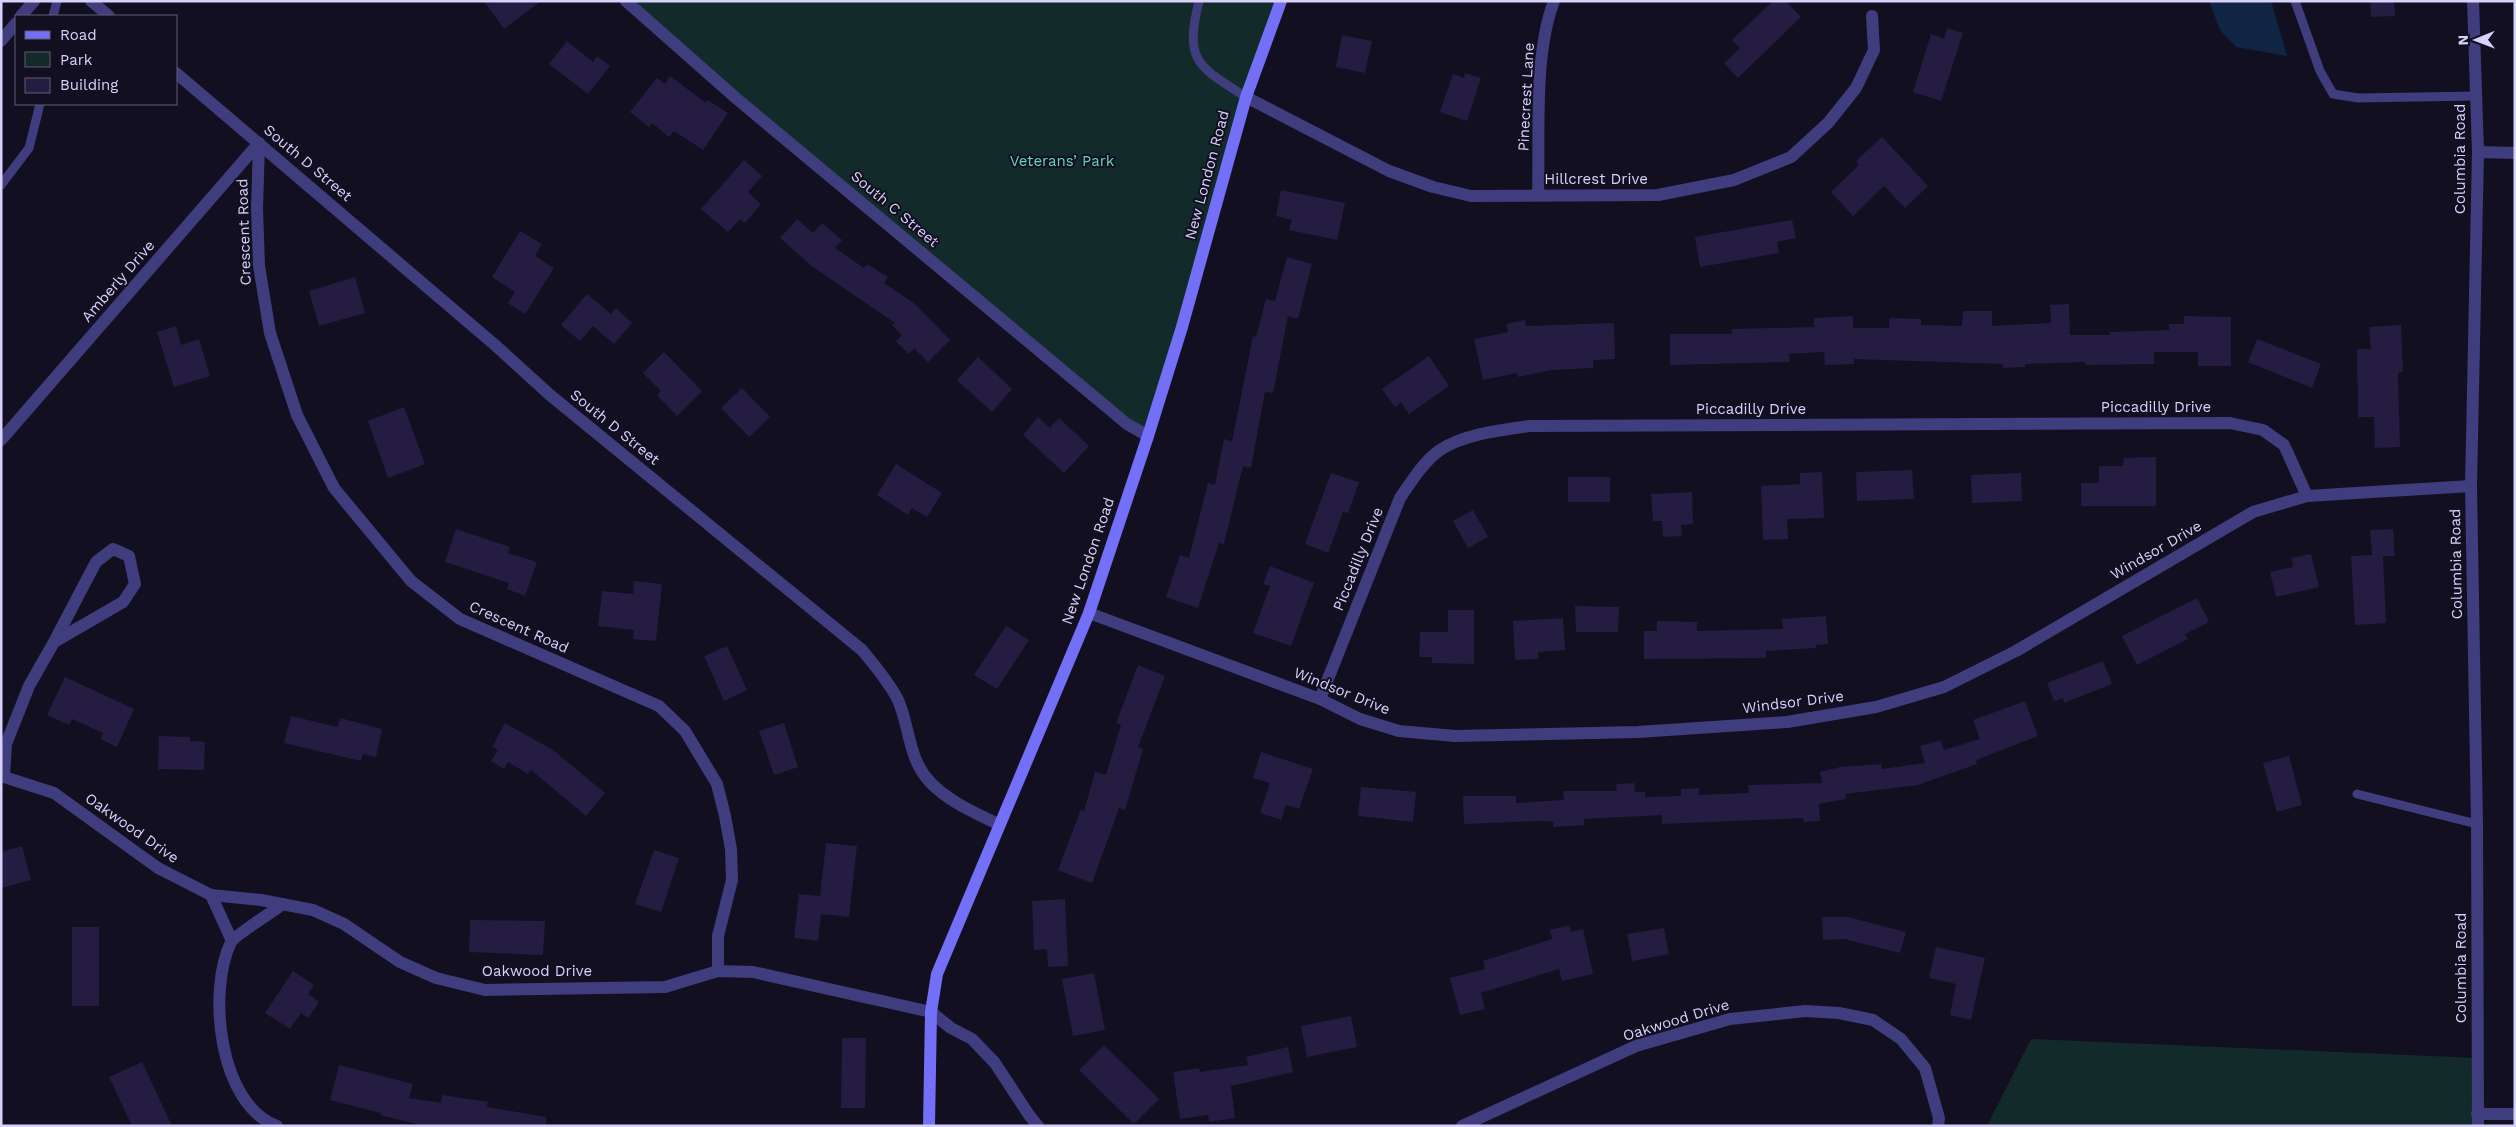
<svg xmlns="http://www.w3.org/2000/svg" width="2516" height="1127" font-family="'Work Sans',sans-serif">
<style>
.green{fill:#122b2a}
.water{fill:#102444}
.building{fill:#241c41}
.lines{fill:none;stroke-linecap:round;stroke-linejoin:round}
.lane{stroke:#403d7e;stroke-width:9}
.street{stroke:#403d7e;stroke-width:12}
.secondary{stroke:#736ff6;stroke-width:12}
.labels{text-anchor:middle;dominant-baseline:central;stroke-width:4;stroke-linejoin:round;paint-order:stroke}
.street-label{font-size:15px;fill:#d7d2fc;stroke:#120f21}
.park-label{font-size:15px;fill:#62d8bb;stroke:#120f21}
</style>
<rect width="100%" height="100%" fill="#120f21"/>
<!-- green -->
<g class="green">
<polygon points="626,1 1281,1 1148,436"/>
<polygon points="2031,1039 2477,1058 2478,1126 1987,1126"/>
</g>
<!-- water -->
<polygon class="water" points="2209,1 2271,1 2287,56 2236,47 2220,30"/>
<!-- building -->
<g class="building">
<polygon points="484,1 541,1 504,29"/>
<polygon points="1773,1 1786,1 1801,17 1738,78 1724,63 1740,48 1732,40"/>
<polygon points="2370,1 2394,1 2395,16 2371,17"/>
<polygon points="1947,28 1963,33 1941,101 1913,92 1931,34 1944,39"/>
<polygon points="1342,35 1372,41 1365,73 1336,67"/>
<polygon points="567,41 593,62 597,56 610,66 588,94 549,64"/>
<polygon points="1465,73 1481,78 1467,121 1440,112 1453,74 1464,78"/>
<polygon points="670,76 706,103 708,100 728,113 703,150 674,131 669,137 652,123 649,127 630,112 657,78 665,84"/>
<polygon points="1882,137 1928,186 1905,208 1884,186 1853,216 1831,192 1859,165 1856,161"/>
<polygon points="744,160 762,176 748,192 761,204 745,223 740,219 728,232 701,209"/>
<polygon points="1281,190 1345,203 1337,240 1289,230 1292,220 1276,216"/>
<polygon points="797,219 813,233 822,223 842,240 835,248 864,268 867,264 888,277 884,283 915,304 950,340 928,362 914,348 909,354 896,341 902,335 892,325 895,323 813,267 780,238"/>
<polygon points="1792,220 1796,238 1777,242 1779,253 1700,267 1695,237"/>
<polygon points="520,231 542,244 535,256 554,268 525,314 508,303 515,292 492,277"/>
<polygon points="1287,257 1312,264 1298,319 1288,316 1273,393 1265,392 1251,468 1243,466 1224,544 1219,543 1198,608 1166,597 1180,555 1189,558 1208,483 1215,485 1224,439 1232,441 1253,336 1256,337 1266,299 1275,301"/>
<polygon points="355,277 365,313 319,326 309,291"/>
<polygon points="587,294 611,314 616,308 632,323 614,344 593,326 580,341 561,325"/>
<polygon points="2069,304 2070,335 2110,335 2110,332 2169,330 2169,324 2184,324 2184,316 2231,317 2231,366 2198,366 2198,352 2154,352 2154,364 2085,365 2085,362 2025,364 2025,367 2003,368 2003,364 1854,359 1854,364 1825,365 1824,352 1789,354 1790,362 1670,365 1670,334 1732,334 1732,329 1814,327 1814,318 1853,316 1853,328 1889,328 1889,318 1921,319 1921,325 1962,326 1963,311 1992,311 1992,326 2051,323 2050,305"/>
<polygon points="1525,320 1526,326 1614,323 1615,359 1593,360 1593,368 1551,370 1518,377 1517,373 1483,380 1474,339 1508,332 1506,324"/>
<polygon points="2401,325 2403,372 2398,373 2400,447 2375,448 2374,417 2358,417 2357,349 2371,349 2369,327"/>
<polygon points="176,326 181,345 199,339 210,376 174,387 157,332"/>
<polygon points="2257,339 2321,364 2312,388 2248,362"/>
<polygon points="664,352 702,391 677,416 657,395 661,391 643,373"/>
<polygon points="1429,356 1449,386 1409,414 1401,402 1395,407 1382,389"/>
<polygon points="978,357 1012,389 992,412 957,380"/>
<polygon points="742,388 770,417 749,437 721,408"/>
<polygon points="404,407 425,464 388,478 368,421"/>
<polygon points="1038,417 1050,428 1059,418 1089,446 1064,473 1023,435"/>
<polygon points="2156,457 2156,506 2081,506 2081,483 2099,483 2099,466 2123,466 2124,458"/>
<polygon points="896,464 942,493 927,517 912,508 908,515 877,495"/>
<polygon points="1912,470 1914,499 1857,501 1856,472"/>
<polygon points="1822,472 1824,518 1787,519 1788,539 1763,540 1761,486 1800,484 1800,473"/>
<polygon points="1331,473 1359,482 1348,513 1343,512 1328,553 1305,544"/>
<polygon points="2021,473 2022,501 1972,503 1971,475"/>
<rect x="1568" y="477" width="42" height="25"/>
<polygon points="1692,492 1693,524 1681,525 1682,536 1663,537 1662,521 1653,521 1651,494"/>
<polygon points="1473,510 1488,537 1468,548 1453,521"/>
<polygon points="456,529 510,547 508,553 537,562 525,596 507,589 509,583 445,562"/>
<polygon points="2393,529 2395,556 2383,556 2386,623 2355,625 2351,556 2372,555 2370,530"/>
<polygon points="2311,554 2319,587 2276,597 2270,572 2293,567 2291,558"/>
<polygon points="1270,566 1314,583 1291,646 1253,633 1270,586 1263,584"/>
<polygon points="634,581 662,584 656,641 633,639 634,630 598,626 602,591 633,594"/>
<polygon points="2197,598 2209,622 2185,634 2188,639 2137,665 2122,636"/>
<polygon points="1575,606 1619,607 1618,632 1576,632"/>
<polygon points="1448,610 1474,610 1474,664 1432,663 1432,657 1419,657 1420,632 1448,632"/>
<polygon points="1826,616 1828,644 1816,645 1816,648 1766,651 1766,658 1644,659 1644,631 1657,631 1657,621 1697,622 1697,631 1783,629 1782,619"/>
<polygon points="1563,618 1565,650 1538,652 1538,659 1515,660 1513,621"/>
<polygon points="1006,626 1029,640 997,689 974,675"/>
<polygon points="727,646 747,690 724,701 704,656"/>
<polygon points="2103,661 2112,684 2064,703 2063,698 2054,701 2047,683"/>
<polygon points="1138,665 1165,676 1138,747 1143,749 1125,810 1119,808 1092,883 1058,870 1081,809 1084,811 1095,772 1106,775 1121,725 1116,723"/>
<polygon points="65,677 134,709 117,747 101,739 103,733 72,719 69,725 47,715"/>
<polygon points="2025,701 2038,736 1976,760 1977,764 1918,785 1845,794 1846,799 1819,804 1820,821 1804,822 1803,818 1662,824 1662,815 1584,819 1584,825 1553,827 1553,822 1542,821 1464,824 1463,796 1516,796 1516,803 1564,800 1563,791 1617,791 1616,784 1634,783 1635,792 1645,792 1645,797 1681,796 1681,789 1699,788 1699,795 1749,793 1748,785 1822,783 1820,772 1840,767 1881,764 1882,769 1925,763 1920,746 1940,740 1944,750 1980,739 1973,720"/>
<polygon points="291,716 338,727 340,718 382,729 376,757 363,754 361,761 284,743"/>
<polygon points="505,723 553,750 605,793 586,816 531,770 528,774 508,762 504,769 491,761 498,750 492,747"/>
<polygon points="784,723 798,767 774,775 759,731"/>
<polygon points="159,736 190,737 190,741 205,742 204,770 158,769"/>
<polygon points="1261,752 1313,769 1299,809 1286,805 1281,820 1260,813 1270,783 1253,778"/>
<polygon points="2289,756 2302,805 2277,812 2263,763"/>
<polygon points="1361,787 1416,792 1413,822 1358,816"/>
<polygon points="826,843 857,846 849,917 821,914 818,941 794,938 799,894 820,896"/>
<polygon points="22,846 31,880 1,888 1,852"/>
<polygon points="654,850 679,858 661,912 635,904"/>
<polygon points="1065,899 1068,966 1048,967 1047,949 1034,950 1032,901"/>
<polygon points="1822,917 1848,917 1906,932 1900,953 1844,939 1823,940"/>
<polygon points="470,920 545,921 543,955 469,952"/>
<polygon points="1569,925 1571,932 1583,929 1593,974 1562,981 1559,969 1481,993 1485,1009 1460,1015 1450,978 1485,969 1483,961 1552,939 1550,930"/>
<rect x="72" y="927" width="27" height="79"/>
<polygon points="1664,928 1669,954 1632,961 1627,934"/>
<polygon points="1936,947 1985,958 1971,1020 1950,1015 1956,984 1929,978"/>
<polygon points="293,971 314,985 308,994 319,1002 308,1018 301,1013 290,1029 265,1013"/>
<polygon points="1094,973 1105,1030 1073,1036 1062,979"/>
<polygon points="1351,1016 1357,1047 1307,1057 1301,1026"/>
<polygon points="842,1038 866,1038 865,1108 841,1108"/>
<polygon points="1104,1045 1159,1099 1134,1124 1079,1070"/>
<polygon points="1288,1047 1293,1072 1231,1086 1235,1118 1209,1122 1208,1115 1180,1119 1173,1072 1199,1068 1200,1072 1248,1065 1246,1057"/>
<polygon points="142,1062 172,1126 132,1126 109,1077"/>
<polygon points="339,1065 413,1084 409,1098 441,1103 442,1095 488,1102 487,1107 546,1117 546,1126 424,1126 380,1115 381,1113 330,1100"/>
</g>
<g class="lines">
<!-- lane -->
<g class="lane">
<path d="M1199,1C1184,62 1198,66 1246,97"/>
<polyline points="2295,1 2320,71 2333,94 2358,98 2476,96"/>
<polyline points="53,16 57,1"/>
<polyline points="1,185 29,148 40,104"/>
<polyline points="2357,794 2477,824"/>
</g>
<!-- street -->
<g class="street">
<polyline points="91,1 109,16"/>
<polyline points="626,1 737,99 1127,424 1148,436"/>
<polyline points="2473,1 2478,152 2471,486 2477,824 2478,1126"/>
<polyline points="21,16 34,1"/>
<polyline points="1,41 16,23"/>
<path d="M176,73L495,345L550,395L862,650C875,666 889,682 898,700C910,727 908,759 930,782C949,802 974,812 998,824"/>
<polyline points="1246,97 1389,171 1433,187 1471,196 1658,195 1734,180 1791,157 1828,123 1856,88 1874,50 1872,16"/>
<polyline points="259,143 257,208 259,266 270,333 297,415 334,488 411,581 460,619 659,706 685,731 717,784 725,816 731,849 732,880 718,936 718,971"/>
<polyline points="2478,152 2515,153"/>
<path d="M1538,195C1540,135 1533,57 1554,1"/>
<polyline points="1,440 259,143"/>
<polyline points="1089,613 1320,699 1360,719 1399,731 1455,736 1638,732 1787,722 1876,707 1944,687 2016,651 2253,512 2307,496 2471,486"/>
<path d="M1320,699L1400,498C1411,482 1423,462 1440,450C1465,434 1501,430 1530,426L2230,423L2263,430L2284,445L2307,496"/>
<polyline points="1,776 54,793 158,868 211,895 261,900 313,910 344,924 400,962 436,978 485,990 665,987 718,971 753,972 931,1012 951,1028 972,1039 995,1063 1029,1115 1038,1126"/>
<polyline points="4,776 6,744 29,686 54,642 123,602 135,584 129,556 113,549 96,562 54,642"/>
<polyline points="211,895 232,941"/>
<polyline points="2477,1114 2515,1114"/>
<path d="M277,1126C219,1105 207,992 231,942C235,935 274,911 283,904"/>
<polyline points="1462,1126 1636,1046 1730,1019 1805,1011 1839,1013 1873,1020 1901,1039 1925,1068 1939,1118 1938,1126"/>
</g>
<!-- secondary -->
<polyline class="secondary" points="929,1126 931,1012 937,974 1089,613 1148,436 1182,327 1246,97 1281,1"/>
</g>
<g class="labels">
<!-- street labels -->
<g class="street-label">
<text transform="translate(1526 97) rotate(-87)">Pinecrest Lane</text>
<text transform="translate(2460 159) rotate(-90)">Columbia Road</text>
<text transform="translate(308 163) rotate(40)">South D Street</text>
<text transform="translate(1207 175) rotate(-75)">New London Road</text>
<text x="1596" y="179">Hillcrest Drive</text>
<text transform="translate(895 209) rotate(40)">South C Street</text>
<text transform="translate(244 232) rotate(-92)">Crescent Road</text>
<text transform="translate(118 281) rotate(-49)">Amberly Drive</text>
<text x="2156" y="407">Piccadilly Drive</text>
<text x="1751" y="409">Piccadilly Drive</text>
<text transform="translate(615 427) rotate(39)">South D Street</text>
<text transform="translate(2156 550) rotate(-30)">Windsor Drive</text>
<text transform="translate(1358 559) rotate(-68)">Piccadilly Drive</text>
<text transform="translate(1088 561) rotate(-71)">New London Road</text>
<text transform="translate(2456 564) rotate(-91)">Columbia Road</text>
<text transform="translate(519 627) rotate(24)">Crescent Road</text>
<text transform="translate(1342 691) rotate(22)">Windsor Drive</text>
<text transform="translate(1793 702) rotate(-7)">Windsor Drive</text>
<text transform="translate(132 828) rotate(35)">Oakwood Drive</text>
<text transform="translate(2461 968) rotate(-90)">Columbia Road</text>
<text x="537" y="971">Oakwood Drive</text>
<text transform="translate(1676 1020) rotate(-17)">Oakwood Drive</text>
</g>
<!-- park labels -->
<g class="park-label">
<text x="1062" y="161">Veterans’ Park</text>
</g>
</g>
<!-- border -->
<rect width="2516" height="1127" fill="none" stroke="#d7d2fc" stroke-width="5"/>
<!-- legend -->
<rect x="15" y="15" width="162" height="90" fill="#120f21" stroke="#615d79"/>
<rect x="25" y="31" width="25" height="8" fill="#736ff6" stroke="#615d79"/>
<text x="60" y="40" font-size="15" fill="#d7d2fc">Road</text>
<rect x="25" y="52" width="25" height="15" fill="#122b2a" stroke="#615d79"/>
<text x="60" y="65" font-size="15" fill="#d7d2fc">Park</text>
<rect x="25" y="78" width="25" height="15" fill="#241c41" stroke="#615d79"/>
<text x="60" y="90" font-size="15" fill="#d7d2fc">Building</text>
<!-- north arrow -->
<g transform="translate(2476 40) rotate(269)" stroke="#120f21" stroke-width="4" paint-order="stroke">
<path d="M0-4L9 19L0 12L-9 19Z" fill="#d7d2fc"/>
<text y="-8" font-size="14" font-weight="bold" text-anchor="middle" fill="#d7d2fc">N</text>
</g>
</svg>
